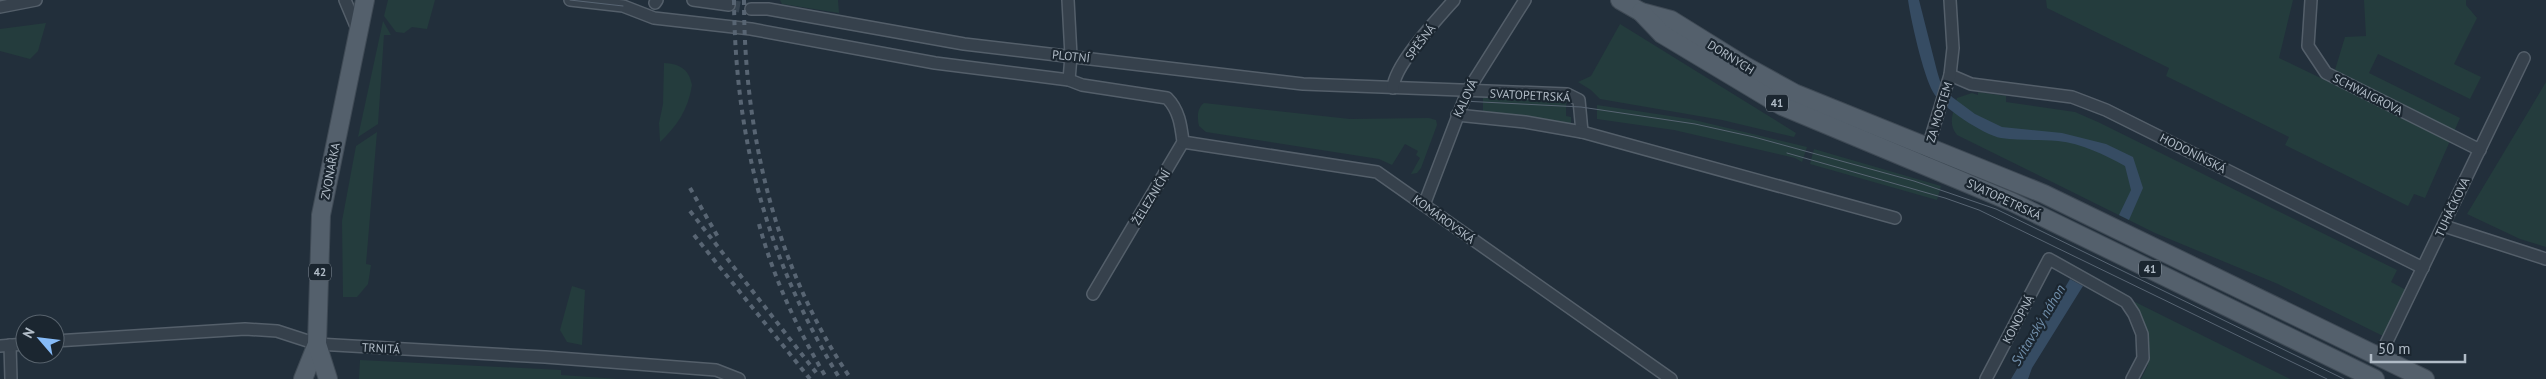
<svg xmlns="http://www.w3.org/2000/svg" width="2546" height="379" font-family="'PT Sans',sans-serif">
<style>
.green{fill:#243c3d}
.water{fill:#364c63}
.lines{fill:none;stroke-linecap:round;stroke-linejoin:round}
.minor-tunnel{stroke:#374450;stroke-width:11;stroke-dasharray:11 5.5;stroke-linecap:butt}
.minor-casing{stroke:#545f6a;stroke-width:14}
.primary-casing{stroke:#3f4a55;stroke-width:20}
.minor{stroke:#36414c;stroke-width:11}
.primary{stroke:#54606c;stroke-width:18}
.tram{stroke:#586573;stroke-width:1}
.rail{stroke:#586573;stroke-width:4;stroke-dasharray:5 5;stroke-linecap:butt}
.labels{text-anchor:middle;dominant-baseline:central;stroke-width:4.5;stroke-linejoin:round;paint-order:stroke}
.shield{fill:#1b2630;stroke:#848f9a;stroke-width:1}
.shield-label{font-size:11px;font-weight:bold;fill:#b1bcc7}
.street-label{font-size:12px;fill:#b1bcc7;stroke:#1b2630}
.water-label{font-size:14px;font-style:italic;fill:#718fab;stroke:#1b2630}
</style>
<rect width="100%" height="100%" fill="#222f3b"/>
<!-- green -->
<g class="green">
<polygon points="388,0 435,0 427,29 412,27 404,33 396,32 384,16"/>
<polygon points="780,0 838,0 839,13 782,4"/>
<polygon points="2046,0 2293,0 2279,58 2331,83 2345,37 2366,36 2364,0 2466,0 2466,5 2477,18 2454,64 2481,77 2470,99 2378,54 2369,73 2460,118 2425,198 2414,194 2408,206 2285,145 2289,137 2166,76 2169,68 2047,8"/>
<polygon points="383,21 391,35 384,35 378,124 358,137"/>
<polygon points="46,23 38,51 30,59 0,51 0,29"/>
<polygon points="1620,24 1796,133 1794,137 1722,120 1600,99 1591,90 1578,82 1591,76"/>
<path d="M664,63C680,64 689,69 692,85C688,110 677,126 660,142L659,123L663,104Z"/>
<polygon points="2546,82 2546,247 2520,239 2467,214"/>
<path d="M1978,92L2006,96V102L2075,112L2098,122L2397,270L2391,282L2406,290L2383,336L2278,284L2155,233L1957,135C1947,123 1954,112 1957,98L1972,93L1978,95Z"/>
<polygon points="1483,98 1566,99 1571,103 1566,103 1566,116 1571,117 1571,126 1521,116 1483,111"/>
<path d="M1204,103L1350,119L1429,118L1436,120L1437,125L1421,168L1417,173L1411,174L1420,158L1416,155L1418,151L1405,144L1392,165L1379,159L1206,132L1199,126C1197,118 1197,108 1204,103Z"/>
<polygon points="1597,105 1690,119 1807,147 1802,162 1795,158 1674,130 1597,119"/>
<polygon points="377,132 366,264 371,265 368,284 357,297 343,297 342,221 356,146"/>
<polygon points="1814,149 1941,186 1937,200 1810,164"/>
<polygon points="572,286 585,290 582,345 567,342 560,330"/>
<polygon points="2111,290 2290,379 2141,379 2148,365 2137,326"/>
<polygon points="360,360 561,370 561,375 619,379 359,379"/>
</g>
<!-- water -->
<g class="water">
<path d="M1908,0H1919L1937,71L1940,81L1952,97L1975,114L2002,127L2062,133L2106,144L2133,157L2143,188L2129,220L2119,215L2131,190L2125,166C2105,155 2081,143 2058,141C2039,139 2020,141 2001,138C1984,135 1941,107 1933,92C1923,74 1911,21 1908,0Z"/>
<polygon points="2070,279 2083,286 2032,368 2028,379 2011,379"/>
</g>
<g class="lines">
<!-- minor-tunnel -->
<polyline class="minor-tunnel" points="729,5 751,9"/>
<!-- minor casing -->
<g class="minor-casing">
<g id="minor">
<polyline points="345,0 358,31"/>
<path d="M570,0L623,6L654,18L751,29L935,63L1069,80L1082,85L1167,98C1179,110 1181,125 1183,142L1093,294"/>
<polyline points="693,0 729,5"/>
<polyline points="1068,0 1071,56 1069,80"/>
<polyline points="2311,0 2308,46 2326,73 2480,150"/>
<polyline points="655,3 657,0"/>
<polyline points="0,7 36,0"/>
<polyline points="751,9 768,9 964,44 1303,84 1567,94 1579,100 1582,132"/>
<polyline points="1950,75 1971,84 2072,97 2106,110 2423,268"/>
<path d="M1393,88C1394,65 1438,18 1454,0"/>
<polyline points="1457,115 1525,122 1582,132 1895,218"/>
<polyline points="1183,142 1377,172 1671,379"/>
<polyline points="1923,163 1950,75 1953,48 1950,0"/>
<polyline points="1424,205 1467,92 1525,0"/>
<polyline points="2444,226 2546,259"/>
<polyline points="55,341 245,329 277,331 317,344 545,357 716,370 739,379"/>
<polyline points="10,345 11,379"/>
<polyline points="0,346 25,344"/>
<polyline points="2380,356 2524,58"/>
<polyline points="1986,379 2049,259 2126,302 2134,314 2142,334 2143,358 2132,379"/>
</g>
</g>
<!-- primary casing -->
<g class="primary-casing">
<g id="primary">
<polyline points="1620,0 1641,12 1671,20 1745,66 1794,93 2044,194 2425,379"/>
<polyline points="1641,12 1662,34 1782,106 2012,202 2375,379"/>
<polyline points="303,379 317,344"/>
<polyline points="328,379 317,344 321,215 365,0"/>
</g>
</g>
<!-- minor -->
<use href="#minor" class="minor"/>
<!-- primary -->
<use href="#primary" class="primary"/>
<!-- tram -->
<g class="tram">
<polyline points="570,0 623,6"/>
<polyline points="1462,101 1581,107 1695,124 1754,137 1914,181 1996,209 2344,379"/>
<polyline points="1787,153 1945,198 1979,210 2327,379"/>
</g>
<!-- rail -->
<g class="rail">
<path d="M734,0C735,139 767,260 840,379"/>
<path d="M744,0C744,132 775,268 851,379"/>
<polyline points="690,188 718,237"/>
<polyline points="690,211 818,375"/>
<path d="M759,224C774,280 798,330 827,379"/>
<polyline points="694,235 810,379"/>
</g>
</g>
<g class="labels">
<!-- shield labels -->
<g class="shield">
<rect x="1766" y="94.5" width="22" height="17" rx="4"/>
<rect x="2139" y="260.5" width="22" height="17" rx="4"/>
<rect x="309" y="263.5" width="22" height="17" rx="4"/>
</g>
<g class="shield-label">
<text x="1777" y="103">41</text>
<text x="2150" y="269">41</text>
<text x="320" y="272">42</text>
</g>
<!-- street labels -->
<g class="street-label">
<text transform="translate(1420 42) rotate(-53)">SPĚŠNÁ</text>
<text transform="translate(1071 56) rotate(6)">PLOTNÍ</text>
<text transform="translate(1731 57) rotate(32)">DORNYCH</text>
<text transform="translate(2368 94) rotate(27)">SCHWAIGROVA</text>
<text transform="translate(1530 95) rotate(3)">SVATOPETRSKÁ</text>
<text transform="translate(1465 98) rotate(-65)">KALOVÁ</text>
<text transform="translate(1939 112) rotate(-73)">ZA MOSTEM</text>
<text transform="translate(2193 153) rotate(27)">HODONÍNSKÁ</text>
<text transform="translate(330 171) rotate(-79)">ZVONAŘKA</text>
<text transform="translate(1151 197) rotate(-59)">ŽELEZNIČNÍ</text>
<text transform="translate(2004 199) rotate(25)">SVATOPETRSKÁ</text>
<text transform="translate(2452 207) rotate(-65)">TUHÁČKOVA</text>
<text transform="translate(1444 219) rotate(36)">KOMÁROVSKÁ</text>
<text transform="translate(2018 319) rotate(-62)">KONOPNÁ</text>
<text transform="translate(381 348) rotate(3)">TRNITÁ</text>
</g>
<!-- water labels -->
<g class="water-label">
<text transform="translate(2038 325) rotate(-59)">Svitavský náhon</text>
</g>
</g>
<!-- north arrow -->
<g transform="translate(40 339) rotate(298)"><circle r="24" fill="#1b2630" stroke="#57626c"/>
<path d="M0-4L9 19L0 12L-9 19Z" fill="#86bbf8"/>
<text y="-8" font-size="14" font-weight="bold" text-anchor="middle" fill="#b1bcc7">N</text>
</g>
<!-- scale -->
<path d="M2371 354v8h94v-8" fill="none" stroke="#b1bcc7" stroke-width="2.5"/>
<text x="2378" y="354" font-size="15" fill="#b1bcc7" stroke="#1b2630" stroke-width="4" paint-order="stroke">50 m</text>
</svg>
